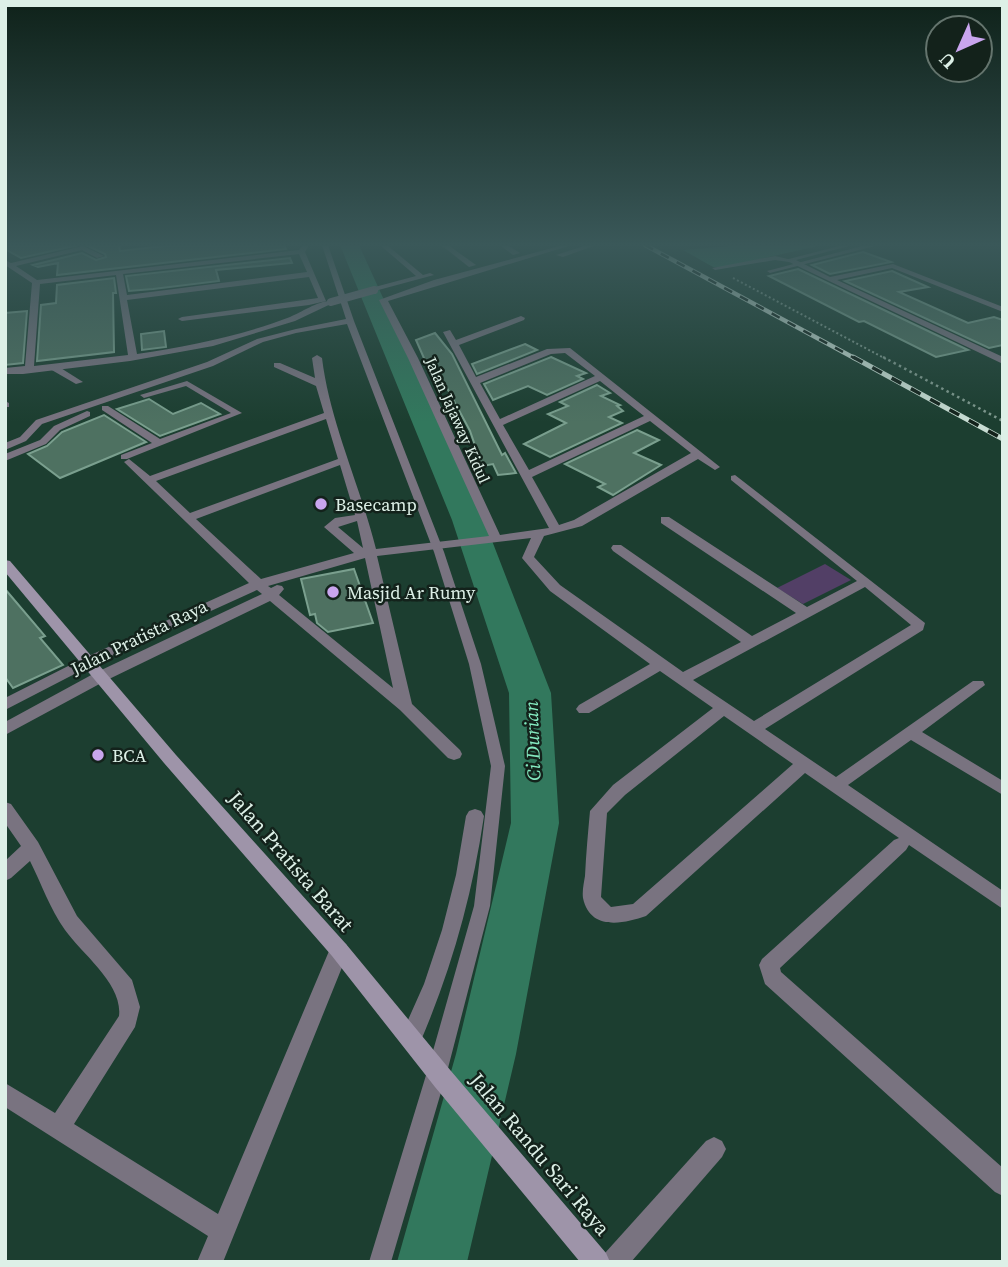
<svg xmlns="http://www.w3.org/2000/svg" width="1008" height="1267" font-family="'Source Serif 4',serif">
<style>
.green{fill:#523f66}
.water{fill:#32785d}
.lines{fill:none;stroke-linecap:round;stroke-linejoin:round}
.river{fill:#32785d;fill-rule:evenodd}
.building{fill:#4e7161;stroke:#7a9f8e;stroke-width:2}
.path-far1{stroke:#809a8f;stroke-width:2;stroke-dasharray:2 2.5;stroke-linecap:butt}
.path{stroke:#809a8f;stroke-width:2.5;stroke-dasharray:2.5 3.5;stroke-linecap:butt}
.lane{fill:#797380;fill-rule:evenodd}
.street{fill:#797380;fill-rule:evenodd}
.secondary{fill:#9e94a9;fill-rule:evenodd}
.rail-far1-casing{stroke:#c8ddd3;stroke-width:4.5}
.rail-casing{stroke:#c8ddd3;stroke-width:5}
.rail-far1{stroke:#13221b;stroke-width:2.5;stroke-dasharray:9;stroke-linecap:butt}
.rail{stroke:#13221b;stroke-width:3.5;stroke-dasharray:11;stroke-linecap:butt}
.street-bridge{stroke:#797380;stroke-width:8}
.poi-dot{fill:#c9a5ee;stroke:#13221b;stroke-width:2.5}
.labels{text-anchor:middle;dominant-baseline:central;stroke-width:5;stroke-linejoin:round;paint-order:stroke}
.far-street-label{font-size:16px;fill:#ddf0e7;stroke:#13221b}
.poi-label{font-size:18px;fill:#ddf0e7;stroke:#13221b;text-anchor:start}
.street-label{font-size:18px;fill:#ddf0e7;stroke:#13221b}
.water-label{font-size:19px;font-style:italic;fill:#85ebc1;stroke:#13221b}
.near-street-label{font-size:21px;fill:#ddf0e7;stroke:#13221b}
</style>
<rect width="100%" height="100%" fill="#1c3e30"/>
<!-- green -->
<polygon class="green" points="825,564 851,580 803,604 777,588"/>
<!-- water -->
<polygon class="water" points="743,245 822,245 725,267 713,267 683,250"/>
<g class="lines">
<!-- river -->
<polygon class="river" points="340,245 359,245 484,520 551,693 559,823 516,1054 467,1262 397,1262 456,1054 511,823 509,693 452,520"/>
</g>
<!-- building -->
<g class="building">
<polygon points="5,245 78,245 21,258 5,249"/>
<polygon points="86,245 119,245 120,251 173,245 284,245 286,249 57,275 58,263 38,267 33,265 82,253 96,260 106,257 105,254"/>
<polygon points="863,252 891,262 830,274 812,265"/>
<polygon points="290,258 292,263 216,270 219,281 153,289 129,291 126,276"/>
<polygon points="798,269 968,350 936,357 864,321 859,322 769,276"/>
<polygon points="892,271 928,287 899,292 968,323 994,317 1003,320 1003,345 989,348 845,281"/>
<polygon points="114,278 116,293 113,293 114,352 37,361 41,305 56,303 57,285"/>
<polygon points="27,311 23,363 5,365 5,313"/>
<polygon points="164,331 166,347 142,350 141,334"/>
<polygon points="435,333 452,354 502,455 505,453 516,473 498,475 493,464 482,466 470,431 447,388 438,390 416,340"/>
<polygon points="525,344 537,350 477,374 472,364"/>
<polygon points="551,357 586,373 577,376 583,379 547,395 528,386 493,400 484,384"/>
<polygon points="597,385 610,393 601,396 620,405 617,406 623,411 609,417 622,423 550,457 524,444 566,423 548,414 568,406 560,402"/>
<polygon points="149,399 173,414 201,403 220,414 160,436 117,409"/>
<polygon points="104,415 146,442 60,478 28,454 47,446 62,432"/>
<polygon points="637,430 659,440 634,453 661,465 613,495 598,487 605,484 565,464"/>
<polygon points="354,569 373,623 328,632 317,623 315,614 310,615 301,579"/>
<polygon points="5,589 45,636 40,638 63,665 13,688 5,677"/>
</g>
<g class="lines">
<!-- path-far1 -->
<polyline class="path-far1" points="733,278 886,359"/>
<!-- path -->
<polyline class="path" points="883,357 1003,421"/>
<!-- lane -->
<g class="lane">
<polygon points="322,245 328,245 354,321 444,552 481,664 505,766 490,906 447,1072 391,1262 369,1262 427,1072 474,906 491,766 469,664 434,552 347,324 296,333 263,342 213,366 42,424 26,441 5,450 5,443 20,437 36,420 207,362 257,339 296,329 346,319"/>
<polygon points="866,245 875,246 770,273 767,271"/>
<polygon points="775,256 792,260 789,262 775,260 715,270 712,268"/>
<polygon points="50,365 56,365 83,382 76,384 50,369"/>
<polygon points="187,381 242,413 127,459 121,459 121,455 152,443 102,410 102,406 108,406 160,439 231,413 186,386 144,398 140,395"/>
<polygon points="5,401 9,403 9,407 5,407"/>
<polygon points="87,411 90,412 90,416 60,430 46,444 5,461 5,454 40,440 54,426"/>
</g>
<!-- street -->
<g class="street">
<path d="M303,245H309L305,252L326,301L309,305L182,321L178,319L182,317L318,298L309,277L127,300L137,354C189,346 241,336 290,317C302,312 324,297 335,302L295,321L213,346L130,361L23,374H5V368L25,366L32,283L5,265V260L11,263L83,246L104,256L97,258L82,250L16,266L37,280L299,250ZM299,254L307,272L127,295L123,274ZM116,275L128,355L34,366L40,284Z"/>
<polygon points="380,245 387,245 423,275 430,273 434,275 371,292 371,288 416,276"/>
<polygon points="441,245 448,245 476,265 469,267"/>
<polygon points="500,245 507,245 520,253 513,255"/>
<path d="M563,245H572L388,301L418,358L500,535L549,528L443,332L450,330L456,340L521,316L525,318L524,320L459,345L476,377L547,349L570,348L720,467L715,470L698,459L582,526L544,536L534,557L560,585L683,672L741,642L613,551L611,548L613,545H621L752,636L796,613L661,523V517H669L807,607L857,581L731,480V476L735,475L925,623L923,630L765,729L836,777L973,681H983L985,685L922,732L1003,781V795L911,740L848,785L1003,891V909L909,845L906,850L780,968L781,972L1003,1168V1196L995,1192L765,984L759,965L762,959L894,840L899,838L805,773L646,916C623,924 590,931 583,898C582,891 584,882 585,876C586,854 588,833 590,811L613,785L713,708L660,671L589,713H579L576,709L579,705L650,664L550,591L522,558L531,538L377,556L412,704L460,750L462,754L460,758L454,760L448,758L400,710L270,601L105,681L5,735V722L95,673L262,594L257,590L92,665L5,710V698L82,659L249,583L124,462L129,459L150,476L324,413L316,386L274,367V363H280L315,378L312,358L317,355L322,358C330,423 360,485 376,549L489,536L408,358L379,300L434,280ZM565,353L595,376L500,419L480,383L551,354ZM600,381L644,416L529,470L503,425ZM326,419L338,459L190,513L156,481ZM650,421L691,453L574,520L559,525L532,477ZM340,465L355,515L335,518L324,527L354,553L261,579L196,519ZM357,521L363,548L338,527ZM365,558L393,688L279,595L284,589L282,586L277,585L271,588L268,586ZM865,587L911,625L754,721L693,680ZM724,716L793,764L633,904L611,907L601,897L607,813L625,795Z"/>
<polygon points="587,245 596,245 563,257 556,255"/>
<polygon points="843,245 853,245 796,260 830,277 893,264 1003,307 1003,312 892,268 837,280 1003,357 1003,364 785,260"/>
<path d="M5,802L11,804L38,842L77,916L132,980L140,1007L135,1027L74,1124L218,1214L332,944L339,941L346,944L349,950L223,1262H197L208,1236L5,1107V1083L55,1113L119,1016C123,984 82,954 65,930C50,909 41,883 30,861L11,878L5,881V861L21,846L5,823Z"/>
<path d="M475,809L481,811L484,816C472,897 451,971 419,1045L411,1048L403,1045L400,1038L424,984L442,930L456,875L466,816L469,811Z"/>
<polygon points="714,1137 722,1141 726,1149 722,1157 631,1262 601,1262 605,1253 706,1141"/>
</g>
<!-- secondary -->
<polygon class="secondary" points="5,560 10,561 176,755 346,944 451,1071 606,1253 610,1262 580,1262 435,1087 332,956 164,763 5,572"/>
<!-- rail-far1 casing -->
<g class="rail-far1-casing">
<polyline id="rail-far1" points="645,245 856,359"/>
</g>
<!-- rail casing -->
<g class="rail-casing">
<polyline id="rail" points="853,357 1003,439"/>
</g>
<!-- rail-far1 -->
<use href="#rail-far1" class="rail-far1"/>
<!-- rail -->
<use href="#rail" class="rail"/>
<!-- street-bridge -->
<polyline class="street-bridge" points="331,302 374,290"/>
</g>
<!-- sky -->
<linearGradient id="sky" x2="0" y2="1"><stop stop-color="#0f221a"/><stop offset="0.58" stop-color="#3a5859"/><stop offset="1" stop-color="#3a5859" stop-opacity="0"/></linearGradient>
<rect width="1008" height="422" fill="url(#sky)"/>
<!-- markers -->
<g class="poi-dot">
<circle cx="321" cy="504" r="7"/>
<circle cx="333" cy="592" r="7"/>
<circle cx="98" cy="755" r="7"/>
</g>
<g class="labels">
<!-- far-street labels -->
<g class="far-street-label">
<text transform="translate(458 420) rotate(66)">Jalan Jajaway Kidul</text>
</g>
<!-- poi labels -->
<g class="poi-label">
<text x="335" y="504">Basecamp</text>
<text x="347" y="592">Masjid Ar Rumy</text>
<text x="112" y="755">BCA</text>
</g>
<!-- street labels -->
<g class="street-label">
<text transform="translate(139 637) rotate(-26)">Jalan Pratista Raya</text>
</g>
<!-- water labels -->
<g class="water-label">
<text transform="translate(532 741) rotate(-92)">Ci Durian</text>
</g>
<!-- near-street labels -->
<g class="near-street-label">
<text transform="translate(291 861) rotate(49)">Jalan Pratista Barat</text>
<text transform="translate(540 1154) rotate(50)">Jalan Randu Sari Raya</text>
</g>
</g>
<!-- border -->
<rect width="1008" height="1267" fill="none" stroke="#ddf0e7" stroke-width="14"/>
<!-- north arrow -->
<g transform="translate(959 49) rotate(225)"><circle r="33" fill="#13221b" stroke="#64746d" stroke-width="2"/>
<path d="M0-5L12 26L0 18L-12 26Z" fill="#c9a5ee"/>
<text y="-10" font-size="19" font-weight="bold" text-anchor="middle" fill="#ddf0e7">U</text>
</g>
</svg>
